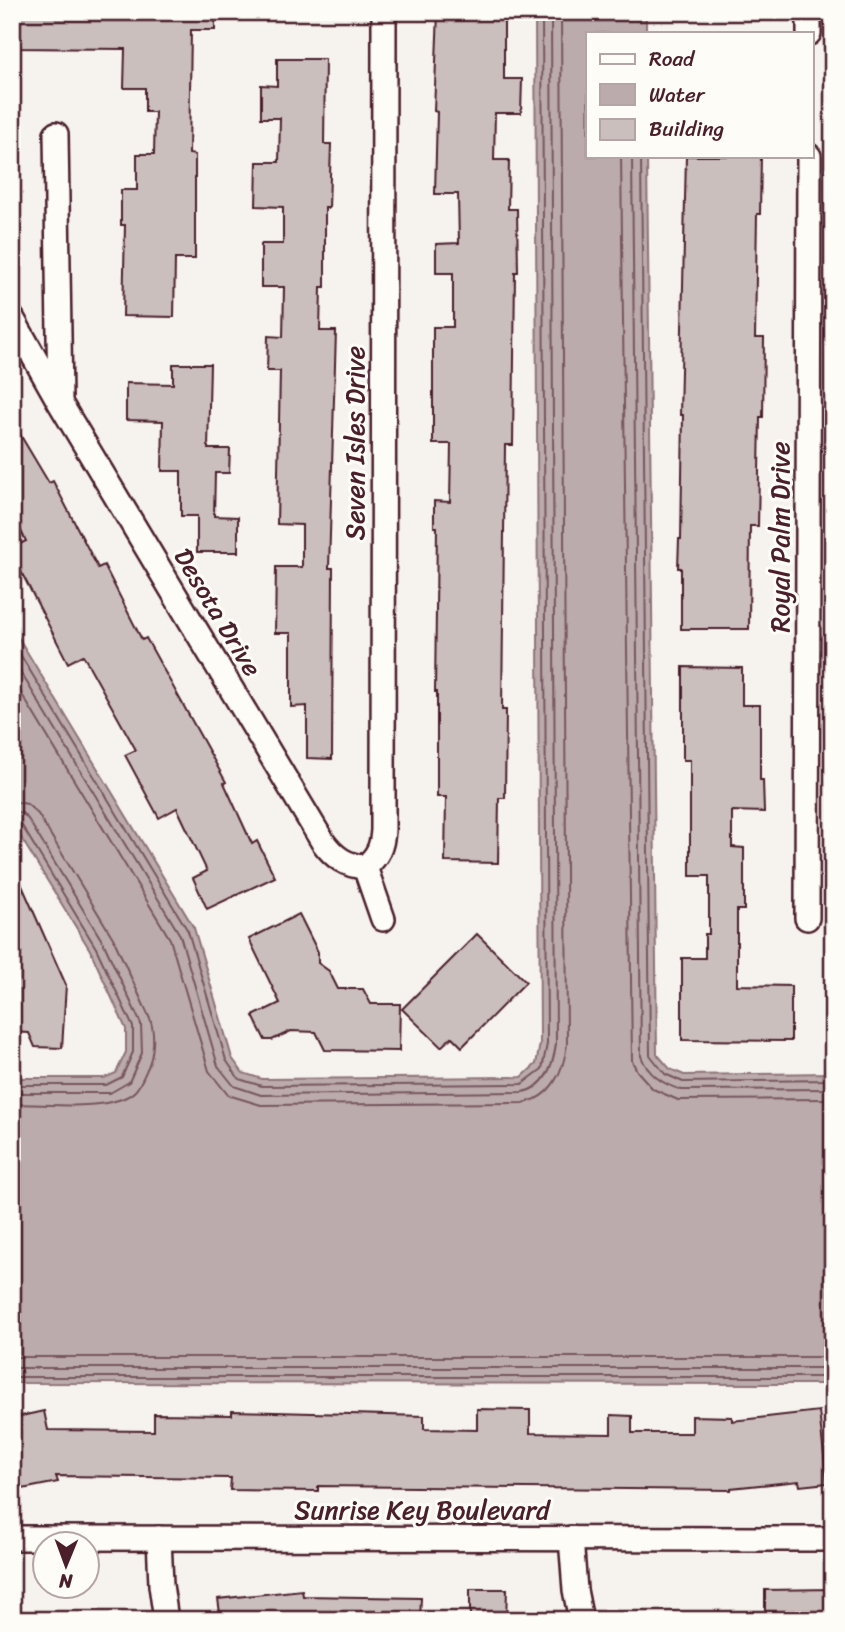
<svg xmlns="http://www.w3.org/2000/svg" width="845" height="1632" font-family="Sriracha,sans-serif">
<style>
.water{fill:#bbabac;stroke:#8e7378;stroke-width:2}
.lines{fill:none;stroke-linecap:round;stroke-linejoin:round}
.shore{stroke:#77575f;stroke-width:2}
.building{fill:#cbbfbe;stroke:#4a1f2b;stroke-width:2}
.minor-casing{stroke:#4a1f2b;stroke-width:28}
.minor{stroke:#fdfcf7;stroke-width:23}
.labels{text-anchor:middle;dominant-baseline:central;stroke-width:6;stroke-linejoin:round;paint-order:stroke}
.street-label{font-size:26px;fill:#4a1f2b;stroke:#fdfcf7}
</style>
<rect width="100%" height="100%" fill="#f6f3ef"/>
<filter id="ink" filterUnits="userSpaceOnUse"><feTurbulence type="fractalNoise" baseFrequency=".0143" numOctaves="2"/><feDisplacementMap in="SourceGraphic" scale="14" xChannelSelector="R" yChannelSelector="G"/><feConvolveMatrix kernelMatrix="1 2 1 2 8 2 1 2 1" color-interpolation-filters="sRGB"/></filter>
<g filter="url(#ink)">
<!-- water -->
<polygon class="water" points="535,12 646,12 646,33 588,33 588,156 647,156 657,1054 670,1069 684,1075 833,1073 833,1384 12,1383 12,1078 104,1078 116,1073 126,1052 126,1029 90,950 12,823 12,627 194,928 232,1058 243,1073 262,1079 522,1077 536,1064 540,1044"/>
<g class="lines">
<!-- shore -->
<g class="shore">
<polyline points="621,156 632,1061 637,1071 653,1089 678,1100 833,1099"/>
<path d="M632,156L641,1056C648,1075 664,1085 682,1090L833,1089"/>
<polyline points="641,156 650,1055 665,1074 683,1082 833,1080"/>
<polyline points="12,641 188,931 226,1060 239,1079 262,1086 522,1084 542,1069 547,1044 542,12"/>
<path d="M12,658L180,935L218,1066L234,1086L261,1095L522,1092C546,1088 553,1065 556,1044L551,12"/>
<path d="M12,678L170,939L209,1071L228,1095L261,1105L523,1103C552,1098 564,1070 567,1044L561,12"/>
<path d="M12,801L27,804L38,814L113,938L150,1019C155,1033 154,1053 148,1067C144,1075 141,1085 135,1091C115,1112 41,1104 12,1104"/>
<polyline points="12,811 22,813 28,819 104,944 141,1024 142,1053 129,1082 110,1093 12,1093"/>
<polyline points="12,820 21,824 96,948 133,1027 133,1052 122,1077 106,1085 12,1085"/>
<polyline points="12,1357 833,1357"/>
<polyline points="12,1368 833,1368"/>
<polyline points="12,1377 833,1377"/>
</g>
</g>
<!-- building -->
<g class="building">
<polygon points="13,12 215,12 215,30 191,30 189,154 195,155 195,259 175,259 174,317 123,316 125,225 121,225 121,190 137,190 137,154 154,154 155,112 145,112 145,88 124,88 125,49 13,48"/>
<polygon points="438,12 504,12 504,79 522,79 521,113 495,113 494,160 509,160 508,209 517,209 518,272 515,272 513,445 505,445 502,710 506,710 505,798 499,798 498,863 445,862 446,797 437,797 437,692 435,692 437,527 434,527 434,501 450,502 451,444 433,444 433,327 453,327 453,273 436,273 436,244 459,243 458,194 435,194 437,112 434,111"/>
<polygon points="277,59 325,59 324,144 331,144 329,208 325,208 325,287 321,287 320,331 336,331 329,568 333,568 332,759 307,758 307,706 291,707 291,633 275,633 276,567 302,567 302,525 277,524 280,371 267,371 268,336 283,337 284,287 261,287 261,244 283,244 283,207 256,206 257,162 279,162 280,118 261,118 261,85 277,86"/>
<polygon points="686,156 761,156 760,214 757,214 755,338 764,338 763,417 760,417 758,526 750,526 749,629 681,629 681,568 678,568 679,539 681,539 683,415 680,415"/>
<polygon points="173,364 210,364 208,449 230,449 229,473 215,473 214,516 238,517 238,552 197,552 197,516 181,516 181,471 162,471 163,421 126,420 126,383 173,384"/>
<polygon points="12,421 49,483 53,481 98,568 104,565 142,640 146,638 226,782 224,783 252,844 257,841 275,877 207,909 193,878 207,871 177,808 159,818 125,755 136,750 83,655 68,663 12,554 12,548 26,541 12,513"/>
<polygon points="683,667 742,668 742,705 760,705 760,780 763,780 764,812 732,811 732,847 744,848 744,910 737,910 737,985 791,986 791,1041 682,1040 682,958 705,958 705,934 709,934 709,876 690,876 690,760 683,760"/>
<polygon points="12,863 66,985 62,1048 35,1047 29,1033 12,1032 12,963 18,960 12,948"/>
<polygon points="299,914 318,952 318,963 329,971 338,989 363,989 371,1004 400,1004 399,1051 325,1050 316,1032 291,1031 272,1040 265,1040 253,1016 280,1003 249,939"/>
<polygon points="477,934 526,982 462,1047 452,1037 441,1047 402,1009"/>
<polygon points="477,1409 530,1410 530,1433 611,1434 611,1415 632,1416 632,1433 692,1433 692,1416 732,1417 732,1421 819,1411 827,1483 800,1486 799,1481 731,1488 731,1490 318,1486 318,1491 230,1490 231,1478 56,1476 58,1482 12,1491 12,1418 44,1411 48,1430 154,1431 154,1414 232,1415 232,1411 424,1416 424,1429 477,1430"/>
<polygon points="470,1589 507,1589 506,1620 470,1620"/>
<polygon points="833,1589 833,1620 765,1620 765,1590"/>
<polygon points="302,1590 303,1596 421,1598 420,1620 221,1620 218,1599"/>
</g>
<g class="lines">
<!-- minor casing -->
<g class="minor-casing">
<g id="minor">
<polyline points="809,33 809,12"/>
<polyline points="56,134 60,401"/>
<path d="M12,318L60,403L323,842C334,857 346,866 365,867"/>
<path d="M365,867C378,856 382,847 383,830L384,12"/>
<polyline points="365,867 383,919"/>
<polyline points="807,918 809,156"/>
<polyline points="12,1538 833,1539"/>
<polyline points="159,1538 161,1585 166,1620"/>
<polyline points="571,1538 575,1590 581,1620"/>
</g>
</g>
<!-- minor -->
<use href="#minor" class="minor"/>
</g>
</g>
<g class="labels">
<!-- street labels -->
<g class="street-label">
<text transform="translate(355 443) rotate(-90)">Seven Isles Drive</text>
<text transform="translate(780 537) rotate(-90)">Royal Palm Drive</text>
<text transform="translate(218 612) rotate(59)">Desota Drive</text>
<text x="422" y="1510">Sunrise Key Boulevard</text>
</g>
</g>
<!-- margin -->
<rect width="845" height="1632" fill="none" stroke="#fdfcf7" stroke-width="42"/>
<rect x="21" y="21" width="803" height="1590" fill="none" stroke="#4a1f2b" stroke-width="2.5" filter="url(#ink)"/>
<!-- legend -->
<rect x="586" y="32" width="228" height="126" fill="#fdfcf7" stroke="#b5a4a5" stroke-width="2"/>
<rect x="600" y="54" width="35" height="10" fill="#fdfcf7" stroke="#b5a4a5" stroke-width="2"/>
<text x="649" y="66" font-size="21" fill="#4a1f2b">Road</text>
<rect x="600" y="84" width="35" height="21" fill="#bbabac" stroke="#b5a4a5" stroke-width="2"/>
<text x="649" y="102" font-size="21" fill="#4a1f2b">Water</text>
<rect x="600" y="119" width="35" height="21" fill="#cbbfbe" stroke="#b5a4a5" stroke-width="2"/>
<text x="649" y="136" font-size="21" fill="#4a1f2b">Building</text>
<!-- north arrow -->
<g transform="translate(66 1565) rotate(181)"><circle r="33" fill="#fdfcf7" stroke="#b5a4a5" stroke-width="2"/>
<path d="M0-5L12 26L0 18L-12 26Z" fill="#4a1f2b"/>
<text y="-10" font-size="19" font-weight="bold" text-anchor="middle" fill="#4a1f2b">N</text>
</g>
</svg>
